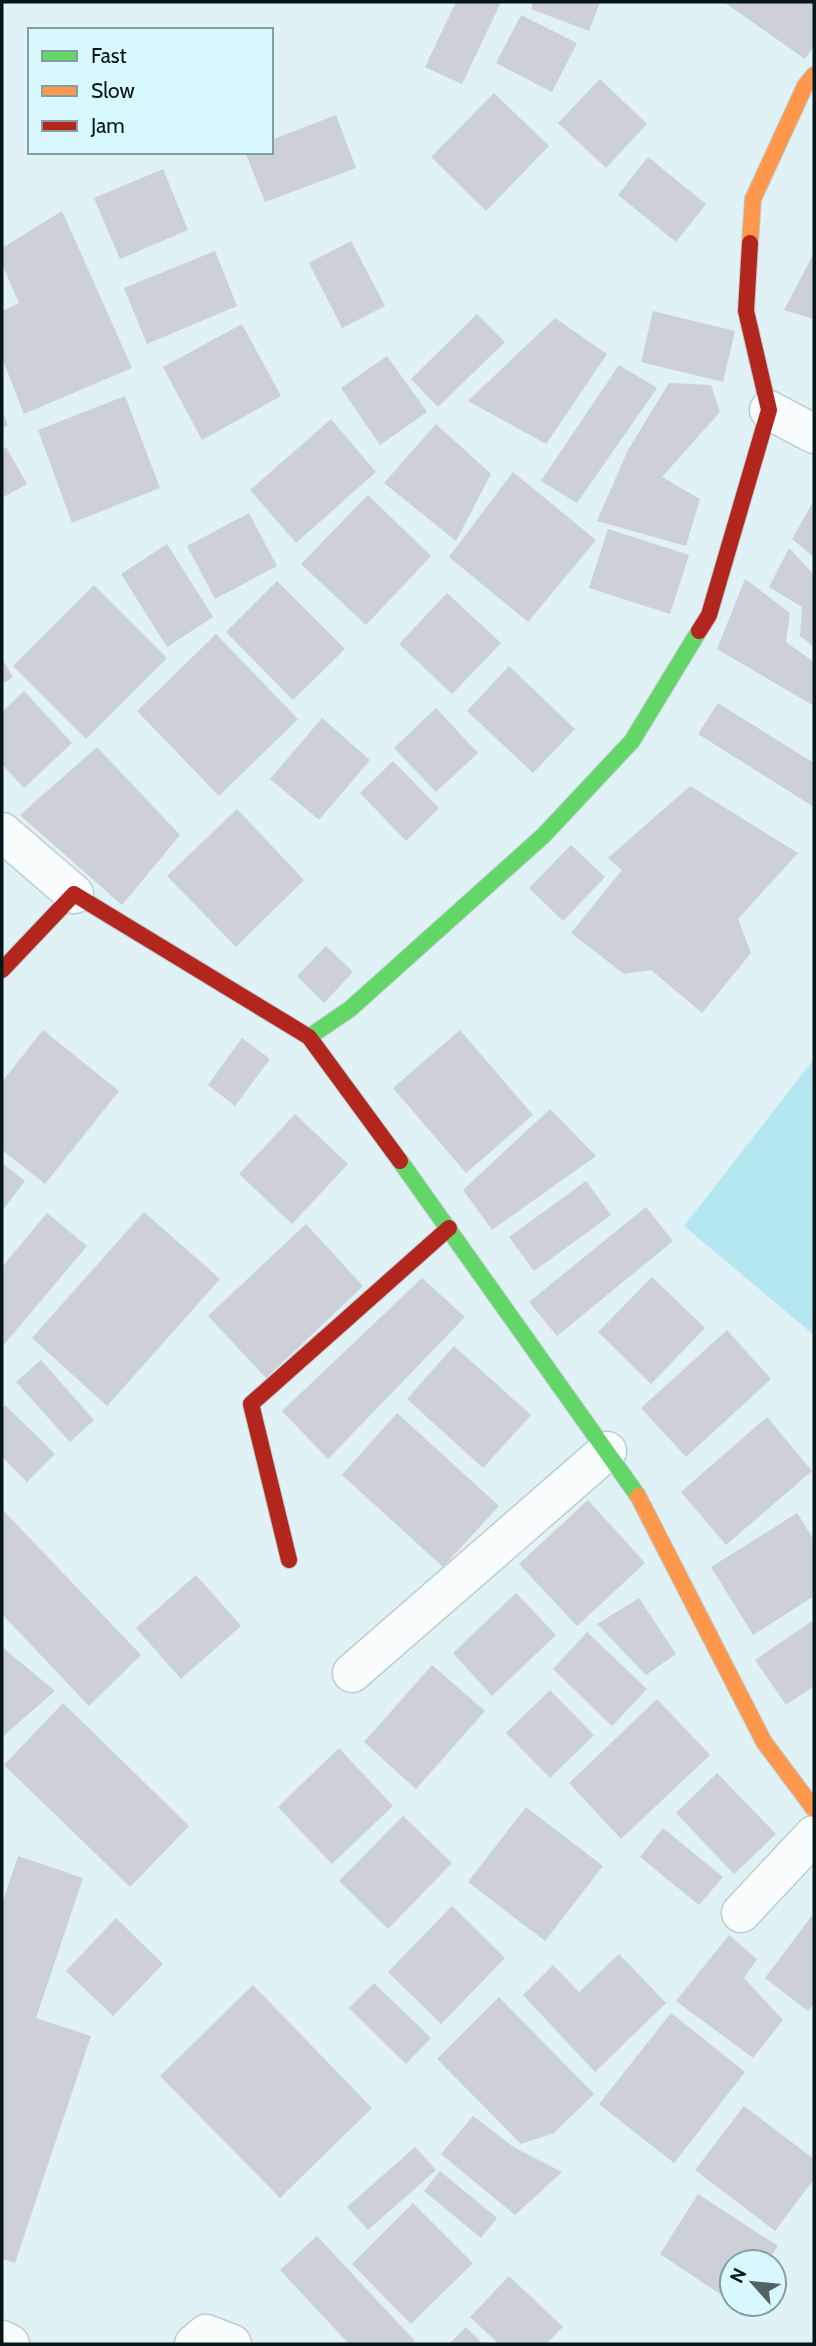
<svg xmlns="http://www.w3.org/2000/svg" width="816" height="2346" font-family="Cabin,sans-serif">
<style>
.green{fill:#b4e7ef}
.building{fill:#cdd0d6}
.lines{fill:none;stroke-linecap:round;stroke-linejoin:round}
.street-casing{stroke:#bdcdcf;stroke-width:41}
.fast-casing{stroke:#bdcdcf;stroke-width:18}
.slow-casing{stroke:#bdcdcf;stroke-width:18}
.jam-casing{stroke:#bdcdcf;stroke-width:18}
.street{stroke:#fafdfe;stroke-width:38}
.fast{stroke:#63d668;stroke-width:16}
.slow{stroke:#ff974d;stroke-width:16}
.jam{stroke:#b3261e;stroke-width:16}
</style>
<rect width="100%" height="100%" fill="#e0f2f5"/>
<!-- green -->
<polygon class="green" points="814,1059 814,1335 684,1226"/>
<!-- building -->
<g class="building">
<polygon points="456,2 501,2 462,84 425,67"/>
<polygon points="533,2 600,2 589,31 531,9"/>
<polygon points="724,2 814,2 814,46 805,59"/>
<polygon points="521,15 577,43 552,92 496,63"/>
<polygon points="600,79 647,124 606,168 558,123"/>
<polygon points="494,93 549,146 486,211 431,157"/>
<polygon points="336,115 356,168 265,202 245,152 271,152 271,140"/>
<polygon points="648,157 706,204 676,242 618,195"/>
<polygon points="163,169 188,230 120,259 94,198"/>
<polygon points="62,211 132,368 24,414 2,358 2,311 19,303 2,264 2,248"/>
<polygon points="351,241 385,306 342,328 309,263"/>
<polygon points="215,251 237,306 147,344 124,288"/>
<polygon points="814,253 814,319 784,310"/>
<polygon points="653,311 735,331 723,382 641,362"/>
<polygon points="477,314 505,342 438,407 411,379"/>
<polygon points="555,318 607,354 546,444 468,401"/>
<polygon points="242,324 281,396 202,440 163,367"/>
<polygon points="387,356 427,412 380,445 341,388"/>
<polygon points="619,365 657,388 577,503 541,481"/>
<polygon points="669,383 711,385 720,412 662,477 700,499 686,546 597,521 628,450"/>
<polygon points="125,396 160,488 72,523 38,430"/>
<polygon points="2,410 8,425 2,428"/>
<polygon points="331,419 376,472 296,543 250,490"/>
<polygon points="436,424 491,474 456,541 384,483"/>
<polygon points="6,447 27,484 2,498 2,450"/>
<polygon points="513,472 596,540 528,622 449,557"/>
<polygon points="368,495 431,556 366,625 301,564"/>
<polygon points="814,500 814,557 792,539"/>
<polygon points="249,513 277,566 215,599 187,546"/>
<polygon points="608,529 689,555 670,614 589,588"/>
<polygon points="167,544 213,617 167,647 121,574"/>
<polygon points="789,548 814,575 814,647 800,636 802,607 769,587"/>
<polygon points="745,579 790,613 786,642 814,662 814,706 717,649"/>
<polygon points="277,581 345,649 293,700 226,632"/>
<polygon points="94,585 167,658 86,739 13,666"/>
<polygon points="447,593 501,643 452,694 399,644"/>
<polygon points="216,634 298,719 219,796 137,711"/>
<polygon points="2,659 13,677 2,684"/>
<polygon points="509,666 575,729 533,773 467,711"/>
<polygon points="24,691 72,743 24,788 2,764 2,712"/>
<polygon points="718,703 814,763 814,807 698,734"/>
<polygon points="436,708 478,753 436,792 394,748"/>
<polygon points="322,718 370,760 319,820 270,779"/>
<polygon points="97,747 180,835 122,905 20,815"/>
<polygon points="393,761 439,808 406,841 360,793"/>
<polygon points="690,786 798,853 738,919 751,953 702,1013 651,970 624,974 571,933 622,870 608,858"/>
<polygon points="237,809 304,880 236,947 167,876"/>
<polygon points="571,845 605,877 563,921 529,888"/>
<polygon points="326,946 353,972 324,1003 297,976"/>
<polygon points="43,1030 119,1091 45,1184 2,1150 2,1082"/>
<polygon points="460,1030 533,1115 466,1173 393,1088"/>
<polygon points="242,1038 270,1059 235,1106 208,1085"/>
<polygon points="550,1109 596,1156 492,1230 463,1190"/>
<polygon points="295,1114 348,1164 292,1224 239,1174"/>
<polygon points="2,1163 25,1181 2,1211"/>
<polygon points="586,1181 611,1215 534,1271 509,1237"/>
<polygon points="646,1207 673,1241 557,1336 529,1302"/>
<polygon points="144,1212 220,1279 107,1406 32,1338"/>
<polygon points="47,1213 87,1246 2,1347 2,1267"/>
<polygon points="306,1224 363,1286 266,1378 208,1316"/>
<polygon points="652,1277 705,1328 651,1384 598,1332"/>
<polygon points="422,1278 465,1317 328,1459 282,1411"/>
<polygon points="727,1330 771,1379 686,1457 641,1408"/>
<polygon points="454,1346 531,1415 483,1468 407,1399"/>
<polygon points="41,1360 94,1420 70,1442 16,1382"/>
<polygon points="5,1405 55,1454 27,1482 2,1457 2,1408"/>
<polygon points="397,1413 499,1506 443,1567 342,1475"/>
<polygon points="767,1417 812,1471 726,1545 681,1492"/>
<polygon points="588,1500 645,1563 577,1626 519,1564"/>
<polygon points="2,1509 141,1655 89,1706 2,1614"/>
<polygon points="797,1513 814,1540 814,1596 753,1635 711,1567"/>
<polygon points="196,1575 241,1626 181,1679 136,1628"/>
<polygon points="516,1593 556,1635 492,1696 453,1653"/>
<polygon points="639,1598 676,1654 646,1675 597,1624"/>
<polygon points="812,1621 814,1625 814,1686 786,1705 755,1660"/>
<polygon points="587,1632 647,1689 612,1726 553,1669"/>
<polygon points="2,1647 55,1691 2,1737"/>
<polygon points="432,1665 485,1711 416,1789 364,1742"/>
<polygon points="550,1690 594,1735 550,1778 506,1733"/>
<polygon points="657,1699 710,1755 621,1839 569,1783"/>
<polygon points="63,1703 189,1826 130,1887 4,1765"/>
<polygon points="339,1748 393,1806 332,1864 278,1807"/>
<polygon points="717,1773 776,1834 734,1874 676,1813"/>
<polygon points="526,1807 603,1866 545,1941 468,1882"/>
<polygon points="403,1816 452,1863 388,1929 339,1881"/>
<polygon points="663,1828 723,1877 699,1905 640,1857"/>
<polygon points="18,1856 83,1878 36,2018 91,2036 15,2263 2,2259 2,1904"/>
<polygon points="452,1906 505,1958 441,2024 388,1972"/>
<polygon points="814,1913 814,2003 808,2011 765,1978"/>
<polygon points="116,1918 163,1964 113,2016 66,1971"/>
<polygon points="729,1935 757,1959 744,1978 783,2020 753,2058 676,2001"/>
<polygon points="619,1954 666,2003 595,2072 523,1995 553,1965 579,1992"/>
<polygon points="374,1983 431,2038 406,2064 349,2008"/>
<polygon points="253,1985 372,2108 280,2198 160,2076"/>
<polygon points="499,1997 594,2094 554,2133 521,2144 437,2059"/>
<polygon points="671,2013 745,2072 674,2163 599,2104"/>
<polygon points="744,2106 814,2159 814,2179 775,2231 695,2170"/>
<polygon points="473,2116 515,2148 562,2172 515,2215 441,2154"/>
<polygon points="415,2147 436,2170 368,2230 347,2207"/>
<polygon points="440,2171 497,2218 481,2238 424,2191"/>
<polygon points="698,2194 778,2246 767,2262 732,2262 732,2302 660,2254"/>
<polygon points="413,2203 473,2263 411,2324 352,2264"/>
<polygon points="317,2236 415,2341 412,2344 349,2344 280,2270"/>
<polygon points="509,2276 563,2327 546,2344 499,2344 470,2317"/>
<polygon points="466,2327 483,2344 453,2344 451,2342"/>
</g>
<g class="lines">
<!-- street casing -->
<g class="street-casing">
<g id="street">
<polyline points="769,410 814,434"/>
<polyline points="2,832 74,894"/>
<polyline points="352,1673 607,1451"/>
<polyline points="741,1913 814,1835"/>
<polyline points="2,2340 10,2344"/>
<polyline points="194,2344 206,2334 232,2344"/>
</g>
</g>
<!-- fast casing -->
<g class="fast-casing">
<g id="fast">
<polyline points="309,1037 350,1009 544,835 632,741 699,631"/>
<polyline points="400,1161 638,1496"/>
</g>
</g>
<!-- slow casing -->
<g class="slow-casing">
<g id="slow">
<polyline points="750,243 753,199 805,86 814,75"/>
<polyline points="638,1496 764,1742 814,1809"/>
</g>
</g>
<!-- jam casing -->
<g class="jam-casing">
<g id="jam">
<polyline points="699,631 709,615 769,410 746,311 750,243"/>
<polyline points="2,970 74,894 309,1037 400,1161"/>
<polyline points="289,1560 251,1404 449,1228"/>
</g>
</g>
<!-- street -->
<use href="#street" class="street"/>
<!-- fast -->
<use href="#fast" class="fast"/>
<!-- slow -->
<use href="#slow" class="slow"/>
<!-- jam -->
<use href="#jam" class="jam"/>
</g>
<!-- border -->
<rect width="816" height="2346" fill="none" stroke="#071618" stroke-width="7"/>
<!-- legend -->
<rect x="28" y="28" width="245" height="126" fill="#d8f8fd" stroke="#849ea1" stroke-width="2"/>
<rect x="42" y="51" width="35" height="10" fill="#63d668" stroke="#849ea1" stroke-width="2"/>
<text x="91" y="63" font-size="21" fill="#071618">Fast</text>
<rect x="42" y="86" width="35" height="10" fill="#ff974d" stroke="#849ea1" stroke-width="2"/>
<text x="91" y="98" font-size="21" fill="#071618">Slow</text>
<rect x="42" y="121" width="35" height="10" fill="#b3261e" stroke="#849ea1" stroke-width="2"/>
<text x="91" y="133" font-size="21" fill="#071618">Jam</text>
<!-- north arrow -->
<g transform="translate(753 2283) rotate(297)"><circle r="33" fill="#d8f8fd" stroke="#849ea1" stroke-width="2"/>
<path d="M0-5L12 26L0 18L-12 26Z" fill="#536365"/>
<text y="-10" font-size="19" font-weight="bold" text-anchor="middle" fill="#071618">N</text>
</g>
</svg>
